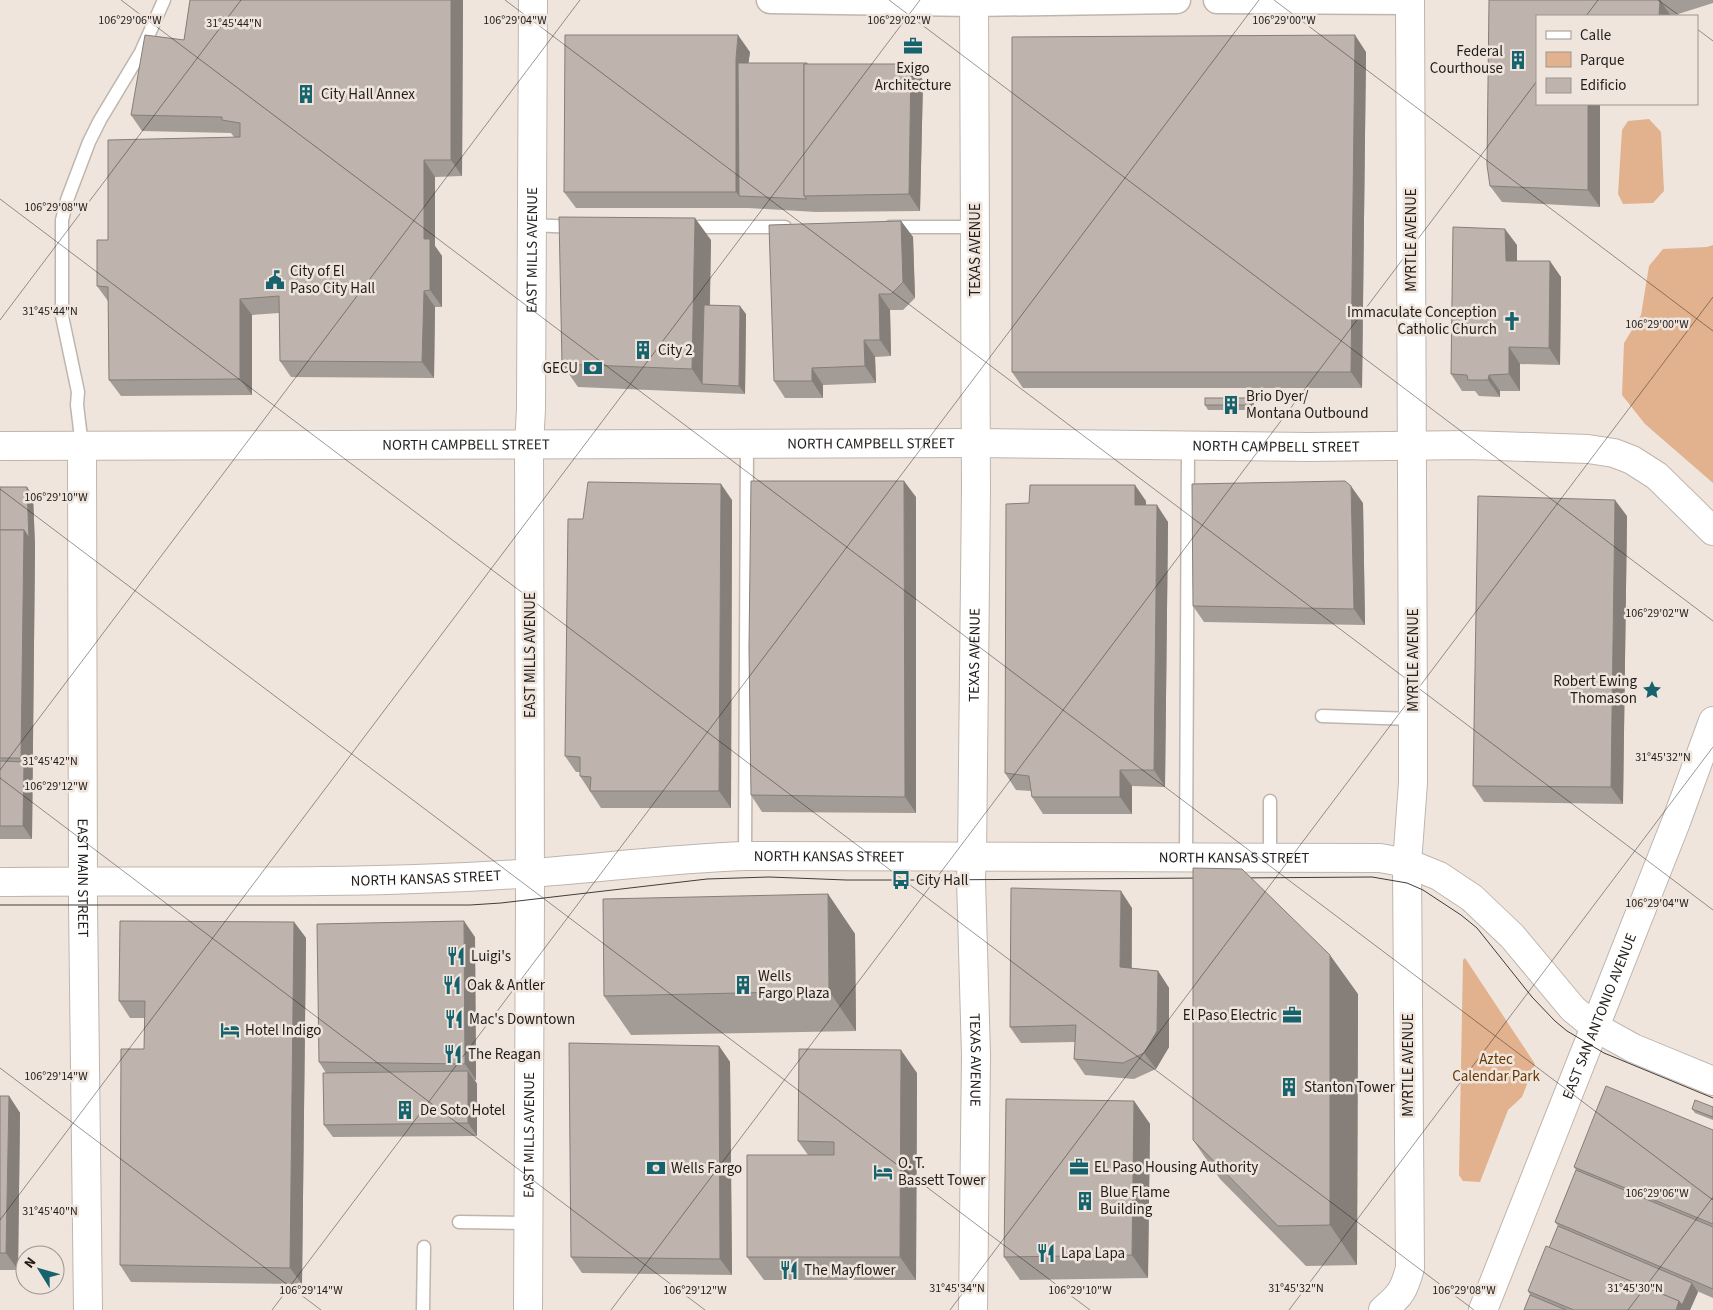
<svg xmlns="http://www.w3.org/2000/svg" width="1713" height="1310" font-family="'Source Sans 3',sans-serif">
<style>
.green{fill:#e1b28d}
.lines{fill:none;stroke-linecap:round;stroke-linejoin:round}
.service-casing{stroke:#beb5ad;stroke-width:15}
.minor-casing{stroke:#beb5ad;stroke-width:29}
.tertiary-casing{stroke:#beb5ad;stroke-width:30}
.secondary-casing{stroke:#beb5ad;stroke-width:30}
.service{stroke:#fff;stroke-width:12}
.minor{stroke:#fff;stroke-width:26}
.tertiary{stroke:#fff;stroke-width:28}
.secondary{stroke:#fff;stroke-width:28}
.tram{stroke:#423d3a;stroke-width:1}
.wall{fill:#a39b95}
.shaded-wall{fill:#857e79}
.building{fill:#beb4ad;stroke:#857e79}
.ticks{fill:none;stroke:#211d1a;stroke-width:1;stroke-opacity:0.45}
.labels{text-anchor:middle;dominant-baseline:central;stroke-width:5;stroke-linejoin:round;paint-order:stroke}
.poi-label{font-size:15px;fill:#211d1a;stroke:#efe5dd;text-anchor:start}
.street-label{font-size:15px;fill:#211d1a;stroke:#efe5dd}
.park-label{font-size:15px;fill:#683803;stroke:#efe5dd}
.ticks-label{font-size:12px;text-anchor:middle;fill:#211d1a;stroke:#efe5dd;stroke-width:5;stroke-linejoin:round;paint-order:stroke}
</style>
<rect width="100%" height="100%" fill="#efe5dd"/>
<!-- green -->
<g class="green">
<polygon points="1649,119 1661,132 1664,191 1653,203 1623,204 1618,194 1622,130 1628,121"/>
<polygon points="1713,245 1713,483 1645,424 1622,395 1624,343 1641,315 1649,266 1663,249 1707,247"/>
<polygon points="1465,958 1535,1064 1522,1097 1508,1110 1480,1182 1463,1181 1459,1175 1463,960"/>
</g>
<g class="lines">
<!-- service casing -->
<g class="service-casing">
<g id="service">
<polyline points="531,225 575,227"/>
<polyline points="685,227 785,227"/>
<polyline points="890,227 975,227"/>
<polyline points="82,446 77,405 78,392 62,316 62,220 67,200 89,142 100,120 141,52 164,0"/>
<polyline points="1322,716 1413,719"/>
<polyline points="1270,801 1270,857"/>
<polyline points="745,856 747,444"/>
<polyline points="1186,857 1188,445"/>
<polyline points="459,1222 528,1223"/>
<polyline points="423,1310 424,1247"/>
</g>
</g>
<!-- minor casing -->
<g class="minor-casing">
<g id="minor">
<polyline points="770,0 974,3 1177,0"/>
<polyline points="1217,0 1410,1"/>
</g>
</g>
<!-- tertiary casing -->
<g class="tertiary-casing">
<g id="tertiary">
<path id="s1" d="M82,446L83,904L88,1310"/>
<path id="s2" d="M972,856L971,879L976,1055L973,1310"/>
<path id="s3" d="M528,1310L530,899L529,445L531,409L533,0"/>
<path d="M1383,1310C1401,1295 1404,1290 1410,1268L1407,863L1413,783V719L1410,0"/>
<path id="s4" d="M1483,1310L1676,822L1713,721"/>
</g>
</g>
<!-- secondary casing -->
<g class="secondary-casing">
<g id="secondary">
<path id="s5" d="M0,446L976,443L1309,447L1468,445L1588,449L1614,453L1632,460L1657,476L1713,531"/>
<path id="s6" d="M972,856L976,489L974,0"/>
<path id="s7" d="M0,882C161,880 323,885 485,876C571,872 658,859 745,856L1380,858L1407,863L1439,876L1472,898L1512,936L1573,1009L1595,1027L1633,1048L1713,1081"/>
</g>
</g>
<!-- service -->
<use href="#service" class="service"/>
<!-- minor -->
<use href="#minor" class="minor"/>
<!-- tertiary -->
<use href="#tertiary" class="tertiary"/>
<!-- secondary -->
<use href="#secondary" class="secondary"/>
<!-- tram -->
<g class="tram">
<polyline points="1236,878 1372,877 1407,883 1423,890 1461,915 1477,928 1532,997 1555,1021 1567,1031 1604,1053 1713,1098"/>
<polyline points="0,905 470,905 501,903 707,879 769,877 846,880 928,880 1206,878"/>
</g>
</g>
<!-- wall -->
<g class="wall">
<polygon points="190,0 463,0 462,176 435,177 435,246 442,256 442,307 435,307 434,378 291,377 280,361 279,313 252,315 252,395 121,396 109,380 108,301 97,286 108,240 239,137 234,137 231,133 142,131 131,115 184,40"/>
<polygon points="1489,0 1713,0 1713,3 1672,16 1537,16 1537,104 1600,104 1600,207 1502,202 1490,186"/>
<polygon points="750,52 748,63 807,64 923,80 920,211 816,212 748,208 576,208 564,192"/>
<polygon points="1366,52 1362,388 1023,388 1012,372"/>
<polygon points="901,221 913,237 915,298 903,310 890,310 891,356 875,357 876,383 823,385 823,398 785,398 774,381"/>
<polygon points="711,240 710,305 746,314 745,394 578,387 562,364"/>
<polygon points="1517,245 1517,261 1561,277 1560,365 1520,364 1520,391 1500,391 1500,397 1479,396 1475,391 1462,391 1451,374"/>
<polygon points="1254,402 1254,410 1208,410 1205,405"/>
<polygon points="0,487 33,496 35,546 32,839 0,839"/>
<polygon points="916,497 916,813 762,812 751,795"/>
<polygon points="732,500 731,808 601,808 580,776 580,772 576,772 565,756 583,519"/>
<polygon points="1146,501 1146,505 1168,522 1165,787 1132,786 1132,814 1043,814 1032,797 1031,791 1016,790 1005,773"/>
<polygon points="1363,503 1365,625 1204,622 1193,606"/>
<polygon points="1627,516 1623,804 1484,802 1473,786"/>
<polygon points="828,894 855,934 856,1031 631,1035 604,996"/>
<polygon points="1132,908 1132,968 1158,971 1169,988 1169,1047 1156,1069 1134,1079 1085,1075 1074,1059 1075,1042 1021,1043 1010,1027"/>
<polygon points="294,922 306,938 302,1284 131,1282 120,1265 144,1049 145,1018 130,1018 119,1001"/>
<polygon points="475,937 476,1080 475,1080 477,1084 477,1136 333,1137 324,1125 326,1073 319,1062"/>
<polygon points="1358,994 1357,1265 1306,1266 1220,1179 1193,1140"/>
<polygon points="719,1046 730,1062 732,1275 582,1273 571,1257"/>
<polygon points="917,1073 916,1280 764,1280 747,1257 808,1155 798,1141"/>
<polygon points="0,1096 9,1096 20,1113 18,1270 0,1270"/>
<polygon points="1134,1101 1150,1124 1148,1278 1020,1280 1004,1257"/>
<polygon points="1713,1107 1713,1120 1695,1113 1692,1109"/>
<polygon points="1713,1130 1713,1298 1697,1291 1698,1292 1690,1310 1524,1310 1530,1295 1528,1291 1549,1248 1558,1226 1555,1222 1576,1170 1574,1167"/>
</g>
<!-- shaded-wall -->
<g class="shaded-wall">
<polygon points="451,0 463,0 462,176 451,160"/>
<polygon points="1660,0 1671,16 1659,16"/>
<polygon points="738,35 750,52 747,75 739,196 736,192 736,59"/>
<polygon points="1355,35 1366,52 1362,388 1351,372"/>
<polygon points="911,64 923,80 920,211 909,194"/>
<polygon points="1588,104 1600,104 1600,207 1588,190"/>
<polygon points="424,160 435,177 435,246 442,256 442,307 430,290 424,239"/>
<polygon points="695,218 711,240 708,384 702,384 692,369"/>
<polygon points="901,221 913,237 915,298 903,282"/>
<polygon points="1505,229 1517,245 1517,278 1506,261"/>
<polygon points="1550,261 1561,277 1560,365 1549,348"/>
<polygon points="424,291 435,307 434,378 422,362"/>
<polygon points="879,294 890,310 891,356 880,340"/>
<polygon points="240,299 252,315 252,395 240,379"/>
<polygon points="740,306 746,314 745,394 739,386"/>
<polygon points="864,340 875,357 876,383 865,366"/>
<polygon points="1509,347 1520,364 1520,391 1509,374"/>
<polygon points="812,368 823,385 823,398 812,381"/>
<polygon points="1489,375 1500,391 1500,397 1488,380"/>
<polygon points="1251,398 1254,402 1254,410 1251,405"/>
<polygon points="904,481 916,497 916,813 905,797"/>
<polygon points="721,484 732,500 731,808 719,791"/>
<polygon points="1135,485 1146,501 1146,522 1135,505"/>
<polygon points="1351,486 1363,503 1365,625 1354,609"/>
<polygon points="27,487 33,496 35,546 32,839 23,826 24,762 21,758 24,530"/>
<polygon points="1615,500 1627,516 1623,804 1611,787"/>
<polygon points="1157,505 1168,522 1165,787 1154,770"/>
<polygon points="1120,770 1132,786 1132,814 1120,797"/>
<polygon points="1121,891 1132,908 1131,983 1120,967"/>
<polygon points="828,894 855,934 856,1031 829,991"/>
<polygon points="464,921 475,937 476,1080 465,1064"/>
<polygon points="294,922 306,938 302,1284 290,1268"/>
<polygon points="1330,955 1358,994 1357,1265 1330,1225"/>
<polygon points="1158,971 1169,988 1169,1047 1156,1069 1144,1053"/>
<polygon points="719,1046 730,1062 732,1275 720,1259"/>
<polygon points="901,1050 917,1073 916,1280 900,1257"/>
<polygon points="468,1071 477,1084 477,1136 468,1123"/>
<polygon points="9,1096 20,1113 18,1270 6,1253"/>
<polygon points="1134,1101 1150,1124 1148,1278 1132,1255"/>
<polygon points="1692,1283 1698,1292 1690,1310 1676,1310 1679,1301"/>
</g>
<!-- building -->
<g class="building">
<polygon points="190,0 451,0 451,160 424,160 424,239 430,239 430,290 424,291 422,362 280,361 279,296 240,299 240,379 109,380 108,287 97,286 97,240 108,240 108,140 240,137 240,123 222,120 222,117 131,115 145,35 184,40"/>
<polygon points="1489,0 1661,0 1660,0 1659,16 1537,16 1537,104 1588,104 1588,190 1490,186 1487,165"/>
<polygon points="565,35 738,35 736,59 736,192 564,192"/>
<polygon points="1355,35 1351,372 1012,372 1012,37"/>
<polygon points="738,63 807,63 807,64 804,64 804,196 807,199 739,196"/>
<polygon points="804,64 911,64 909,194 804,196"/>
<polygon points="559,217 695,218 692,369 562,364"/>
<polygon points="901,221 903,282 891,294 879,294 880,340 864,340 865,366 812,368 812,381 774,381 769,225"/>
<polygon points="1453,227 1505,229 1506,261 1550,261 1549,348 1509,347 1509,374 1489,375 1488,380 1468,380 1467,375 1451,374"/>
<polygon points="704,305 740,306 739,386 702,384"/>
<rect x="1205" y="398" width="46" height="7"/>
<polygon points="751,481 904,481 905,797 751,795 749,648"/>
<polygon points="1345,481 1351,486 1354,609 1193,606 1192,484"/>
<polygon points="588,482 721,484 719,791 590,791 591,777 580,776 580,757 565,756 568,519 583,519"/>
<polygon points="1030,485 1135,485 1135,505 1157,505 1154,770 1120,770 1120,797 1032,797 1029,776 1005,773 1006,504 1029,503"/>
<polygon points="0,487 27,487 29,538 24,530 0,530"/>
<polygon points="1478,496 1615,500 1611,787 1473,786"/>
<polygon points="0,530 24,530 21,758 0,758"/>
<polygon points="0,761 24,762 23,826 0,826"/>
<polygon points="1193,868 1242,869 1330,955 1330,1225 1278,1226 1193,1140"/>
<polygon points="1011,888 1121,891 1120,967 1158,971 1157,1031 1144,1053 1123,1063 1074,1059 1076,1025 1010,1027"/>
<polygon points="828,894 829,991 604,996 603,899"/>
<polygon points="120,921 294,922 290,1268 120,1265 121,1049 144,1049 145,1001 119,1001"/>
<polygon points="464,921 465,1064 319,1062 317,924"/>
<polygon points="569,1043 719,1046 720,1259 571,1257"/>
<polygon points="799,1049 901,1050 900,1257 747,1257 747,1155 834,1155 834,1142 798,1141"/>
<polygon points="468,1071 468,1123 324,1125 323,1073"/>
<polygon points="1606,1086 1713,1130 1713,1224 1574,1167"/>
<polygon points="0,1096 9,1096 6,1253 0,1253"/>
<polygon points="1006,1099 1134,1101 1132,1255 1004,1257"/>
<polygon points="1695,1100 1713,1107 1713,1117 1692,1109"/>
<polygon points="1576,1170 1713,1227 1713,1289 1555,1222"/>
<polygon points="1558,1226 1692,1283 1682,1305 1679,1301 1549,1248"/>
<polygon points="1546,1246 1679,1301 1676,1310 1574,1310 1528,1291"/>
<polygon points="1530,1295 1566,1310 1524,1310"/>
</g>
<!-- ticks -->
<path class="ticks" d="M121,0L1713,1200M505,0L1713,910M889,0L1713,621M1274,0L1713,331M1658,0L1680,16M1586,16L1598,0M1697,29L1713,41M0,199L1474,1310M0,320L241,0M0,489L1090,1310M0,770L580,0M0,778L705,1310M0,1068L321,1310M0,1220L920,0M272,1310L1259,0M611,1310L1537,81M950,1310L1713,297M1289,1310L1713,747M1628,1310L1713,1197"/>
<!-- icons -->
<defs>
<g id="office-bare" transform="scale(1.5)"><path d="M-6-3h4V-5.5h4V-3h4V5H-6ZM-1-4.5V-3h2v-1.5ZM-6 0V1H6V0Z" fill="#16626d" stroke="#efe5dd" stroke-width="2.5" paint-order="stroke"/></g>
<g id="building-bare" transform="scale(1.5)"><path d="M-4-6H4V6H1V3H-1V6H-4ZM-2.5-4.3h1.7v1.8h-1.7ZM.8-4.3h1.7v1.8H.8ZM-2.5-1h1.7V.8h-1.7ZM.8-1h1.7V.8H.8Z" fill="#16626d" stroke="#efe5dd" stroke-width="2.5" paint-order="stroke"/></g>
<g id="civic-bare" transform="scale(1.5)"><path d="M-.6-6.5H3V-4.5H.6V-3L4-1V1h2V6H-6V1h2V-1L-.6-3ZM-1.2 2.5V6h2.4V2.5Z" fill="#16626d" stroke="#efe5dd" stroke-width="2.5" paint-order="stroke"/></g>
<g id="church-bare" transform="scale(1.5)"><path d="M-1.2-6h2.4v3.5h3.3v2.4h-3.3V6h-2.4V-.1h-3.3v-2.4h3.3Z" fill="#16626d" stroke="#efe5dd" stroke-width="2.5" paint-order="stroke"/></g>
<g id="bank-bare" transform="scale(1.5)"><path d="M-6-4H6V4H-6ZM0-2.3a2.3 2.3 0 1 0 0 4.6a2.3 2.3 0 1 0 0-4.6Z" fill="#16626d" stroke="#efe5dd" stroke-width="2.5" paint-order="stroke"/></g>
<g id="sight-bare" transform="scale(1.5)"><path d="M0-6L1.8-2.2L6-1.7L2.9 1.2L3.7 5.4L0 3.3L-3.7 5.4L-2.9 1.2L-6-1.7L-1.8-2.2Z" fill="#16626d" stroke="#efe5dd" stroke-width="2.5" paint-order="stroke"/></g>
<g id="bus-bare" transform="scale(1.5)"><path d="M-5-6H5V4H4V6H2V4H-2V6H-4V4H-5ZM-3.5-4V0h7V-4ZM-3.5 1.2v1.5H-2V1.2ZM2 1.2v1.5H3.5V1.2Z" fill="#16626d" stroke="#efe5dd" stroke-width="2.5" paint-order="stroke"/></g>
<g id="restaurant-bare" transform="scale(1.5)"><path d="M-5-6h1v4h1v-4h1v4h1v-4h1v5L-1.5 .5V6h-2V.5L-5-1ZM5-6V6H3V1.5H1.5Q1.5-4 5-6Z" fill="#16626d" stroke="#efe5dd" stroke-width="2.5" paint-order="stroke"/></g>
<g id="hotel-bare" transform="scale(1.5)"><path d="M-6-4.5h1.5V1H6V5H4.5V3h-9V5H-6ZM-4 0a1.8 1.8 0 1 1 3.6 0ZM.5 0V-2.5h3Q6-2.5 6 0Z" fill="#16626d" stroke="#efe5dd" stroke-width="2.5" paint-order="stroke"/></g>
</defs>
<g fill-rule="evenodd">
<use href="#office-bare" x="913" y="46"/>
<use href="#building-bare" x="1518" y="60"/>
<use href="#building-bare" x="306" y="94"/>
<use href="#civic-bare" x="275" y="280"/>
<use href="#church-bare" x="1512" y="321"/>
<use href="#building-bare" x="643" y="350"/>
<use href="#bank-bare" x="593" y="368"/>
<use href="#building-bare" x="1231" y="405"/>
<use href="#sight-bare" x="1652" y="690"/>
<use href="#bus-bare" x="901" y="880"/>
<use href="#restaurant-bare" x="456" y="956"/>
<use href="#restaurant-bare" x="452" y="985"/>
<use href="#building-bare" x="743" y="985"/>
<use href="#office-bare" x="1292" y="1015"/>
<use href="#restaurant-bare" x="454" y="1019"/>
<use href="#hotel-bare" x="230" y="1030"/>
<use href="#restaurant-bare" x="453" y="1054"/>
<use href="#building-bare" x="1289" y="1087"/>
<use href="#building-bare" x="405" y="1110"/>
<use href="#office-bare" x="1079" y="1167"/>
<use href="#bank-bare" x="656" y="1168"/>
<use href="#hotel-bare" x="883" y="1172"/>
<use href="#building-bare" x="1085" y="1201"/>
<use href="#restaurant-bare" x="1046" y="1253"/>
<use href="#restaurant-bare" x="789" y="1270"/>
</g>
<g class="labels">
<!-- poi labels -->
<g class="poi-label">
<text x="1503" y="51" text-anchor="end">Federal<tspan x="1503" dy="17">Courthouse</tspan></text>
<text x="913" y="68" text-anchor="middle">Exigo<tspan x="913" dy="17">Architecture</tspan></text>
<text x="321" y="94">City Hall Annex</text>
<text x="290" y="271">City of El<tspan x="290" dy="17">Paso City Hall</tspan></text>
<text x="1497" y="312" text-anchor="end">Immaculate Conception<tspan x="1497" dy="17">Catholic Church</tspan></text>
<text x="658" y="350">City 2</text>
<text x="578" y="368" text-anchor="end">GECU</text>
<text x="1246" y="396">Brio Dyer/<tspan x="1246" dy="17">Montana Outbound</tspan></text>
<text x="1637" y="681" text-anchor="end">Robert Ewing<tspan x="1637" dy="17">Thomason</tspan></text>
<text x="916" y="880">City Hall</text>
<text x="471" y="956">Luigi's</text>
<text x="758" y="976">Wells<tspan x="758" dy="17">Fargo Plaza</tspan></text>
<text x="467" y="985">Oak &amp; Antler</text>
<text x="1277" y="1015" text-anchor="end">El Paso Electric</text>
<text x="469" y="1019">Mac's Downtown</text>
<text x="245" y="1030">Hotel Indigo</text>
<text x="468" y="1054">The Reagan</text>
<text x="1304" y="1087">Stanton Tower</text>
<text x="420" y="1110">De Soto Hotel</text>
<text x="898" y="1163">O. T.<tspan x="898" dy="17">Bassett Tower</tspan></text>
<text x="1094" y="1167">EL Paso Housing Authority</text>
<text x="671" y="1168">Wells Fargo</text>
<text x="1100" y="1192">Blue Flame<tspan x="1100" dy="17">Building</tspan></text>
<text x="1061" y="1253">Lapa Lapa</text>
<text x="804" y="1270">The Mayflower</text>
</g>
<!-- street labels -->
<g class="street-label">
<text transform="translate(1411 240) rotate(-90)">MYRTLE AVENUE</text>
<text stroke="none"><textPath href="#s3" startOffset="1060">EAST MILLS AVENUE</textPath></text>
<text transform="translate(975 250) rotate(-90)">TEXAS AVENUE</text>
<text stroke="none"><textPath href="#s5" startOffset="871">NORTH CAMPBELL STREET</textPath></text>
<text stroke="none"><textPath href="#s5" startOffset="466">NORTH CAMPBELL STREET</textPath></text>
<text stroke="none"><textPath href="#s5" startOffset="1276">NORTH CAMPBELL STREET</textPath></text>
<text transform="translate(530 655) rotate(-90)">EAST MILLS AVENUE</text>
<text stroke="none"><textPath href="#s6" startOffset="201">TEXAS AVENUE</textPath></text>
<text transform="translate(1413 660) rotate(-90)">MYRTLE AVENUE</text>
<text stroke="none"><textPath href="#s7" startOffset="830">NORTH KANSAS STREET</textPath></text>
<text stroke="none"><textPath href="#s7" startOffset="1235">NORTH KANSAS STREET</textPath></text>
<text stroke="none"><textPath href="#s7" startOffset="426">NORTH KANSAS STREET</textPath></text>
<text stroke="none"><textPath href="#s1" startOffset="432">EAST MAIN STREET</textPath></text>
<text stroke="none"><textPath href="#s4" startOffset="316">EAST SAN ANTONIO AVENUE</textPath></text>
<text stroke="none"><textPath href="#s2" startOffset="204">TEXAS AVENUE</textPath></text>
<text transform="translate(1408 1065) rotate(-90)">MYRTLE AVENUE</text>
<text stroke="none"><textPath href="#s3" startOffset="175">EAST MILLS AVENUE</textPath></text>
</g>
<!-- park labels -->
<g class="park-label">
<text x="1496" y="1059">Aztec<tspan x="1496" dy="17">Calendar Park</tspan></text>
</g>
</g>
<g class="ticks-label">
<text x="130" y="24">106°29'06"W</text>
<text x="515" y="24">106°29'04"W</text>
<text x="899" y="24">106°29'02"W</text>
<text x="1284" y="24">106°29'00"W</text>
<text x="234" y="27">31°45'44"N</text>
<text x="56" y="211">106°29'08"W</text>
<text x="50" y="315">31°45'44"N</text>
<text x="1657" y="328">106°29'00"W</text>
<text x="56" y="501">106°29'10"W</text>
<text x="1657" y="617">106°29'02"W</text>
<text x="1663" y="761">31°45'32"N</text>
<text x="50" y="765">31°45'42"N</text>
<text x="56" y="790">106°29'12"W</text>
<text x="1657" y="907">106°29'04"W</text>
<text x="56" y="1080">106°29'14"W</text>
<text x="1657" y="1197">106°29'06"W</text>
<text x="50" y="1215">31°45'40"N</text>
<text x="957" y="1292">31°45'34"N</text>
<text x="1296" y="1292">31°45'32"N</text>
<text x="1635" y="1292">31°45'30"N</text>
<text x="311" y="1294">106°29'14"W</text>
<text x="695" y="1294">106°29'12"W</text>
<text x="1080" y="1294">106°29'10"W</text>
<text x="1464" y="1294">106°29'08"W</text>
</g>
<!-- legend -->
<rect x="1536" y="15" width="162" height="90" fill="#efe5dd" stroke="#9d958f"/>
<rect x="1546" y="31" width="25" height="8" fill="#ffffff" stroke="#9d958f"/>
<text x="1580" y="40" font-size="15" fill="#211d1a">Calle</text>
<rect x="1546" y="52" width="25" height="15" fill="#e1b28d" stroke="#9d958f"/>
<text x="1580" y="65" font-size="15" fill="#211d1a">Parque</text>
<rect x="1546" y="78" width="25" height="15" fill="#beb4ad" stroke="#9d958f"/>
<text x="1580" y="90" font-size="15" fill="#211d1a">Edificio</text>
<!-- north arrow -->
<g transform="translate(40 1270) rotate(307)"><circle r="24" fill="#efe5dd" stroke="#9d958f"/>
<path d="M0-4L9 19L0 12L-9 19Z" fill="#16626d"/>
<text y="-8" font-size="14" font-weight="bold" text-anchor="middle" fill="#211d1a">N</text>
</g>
</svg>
